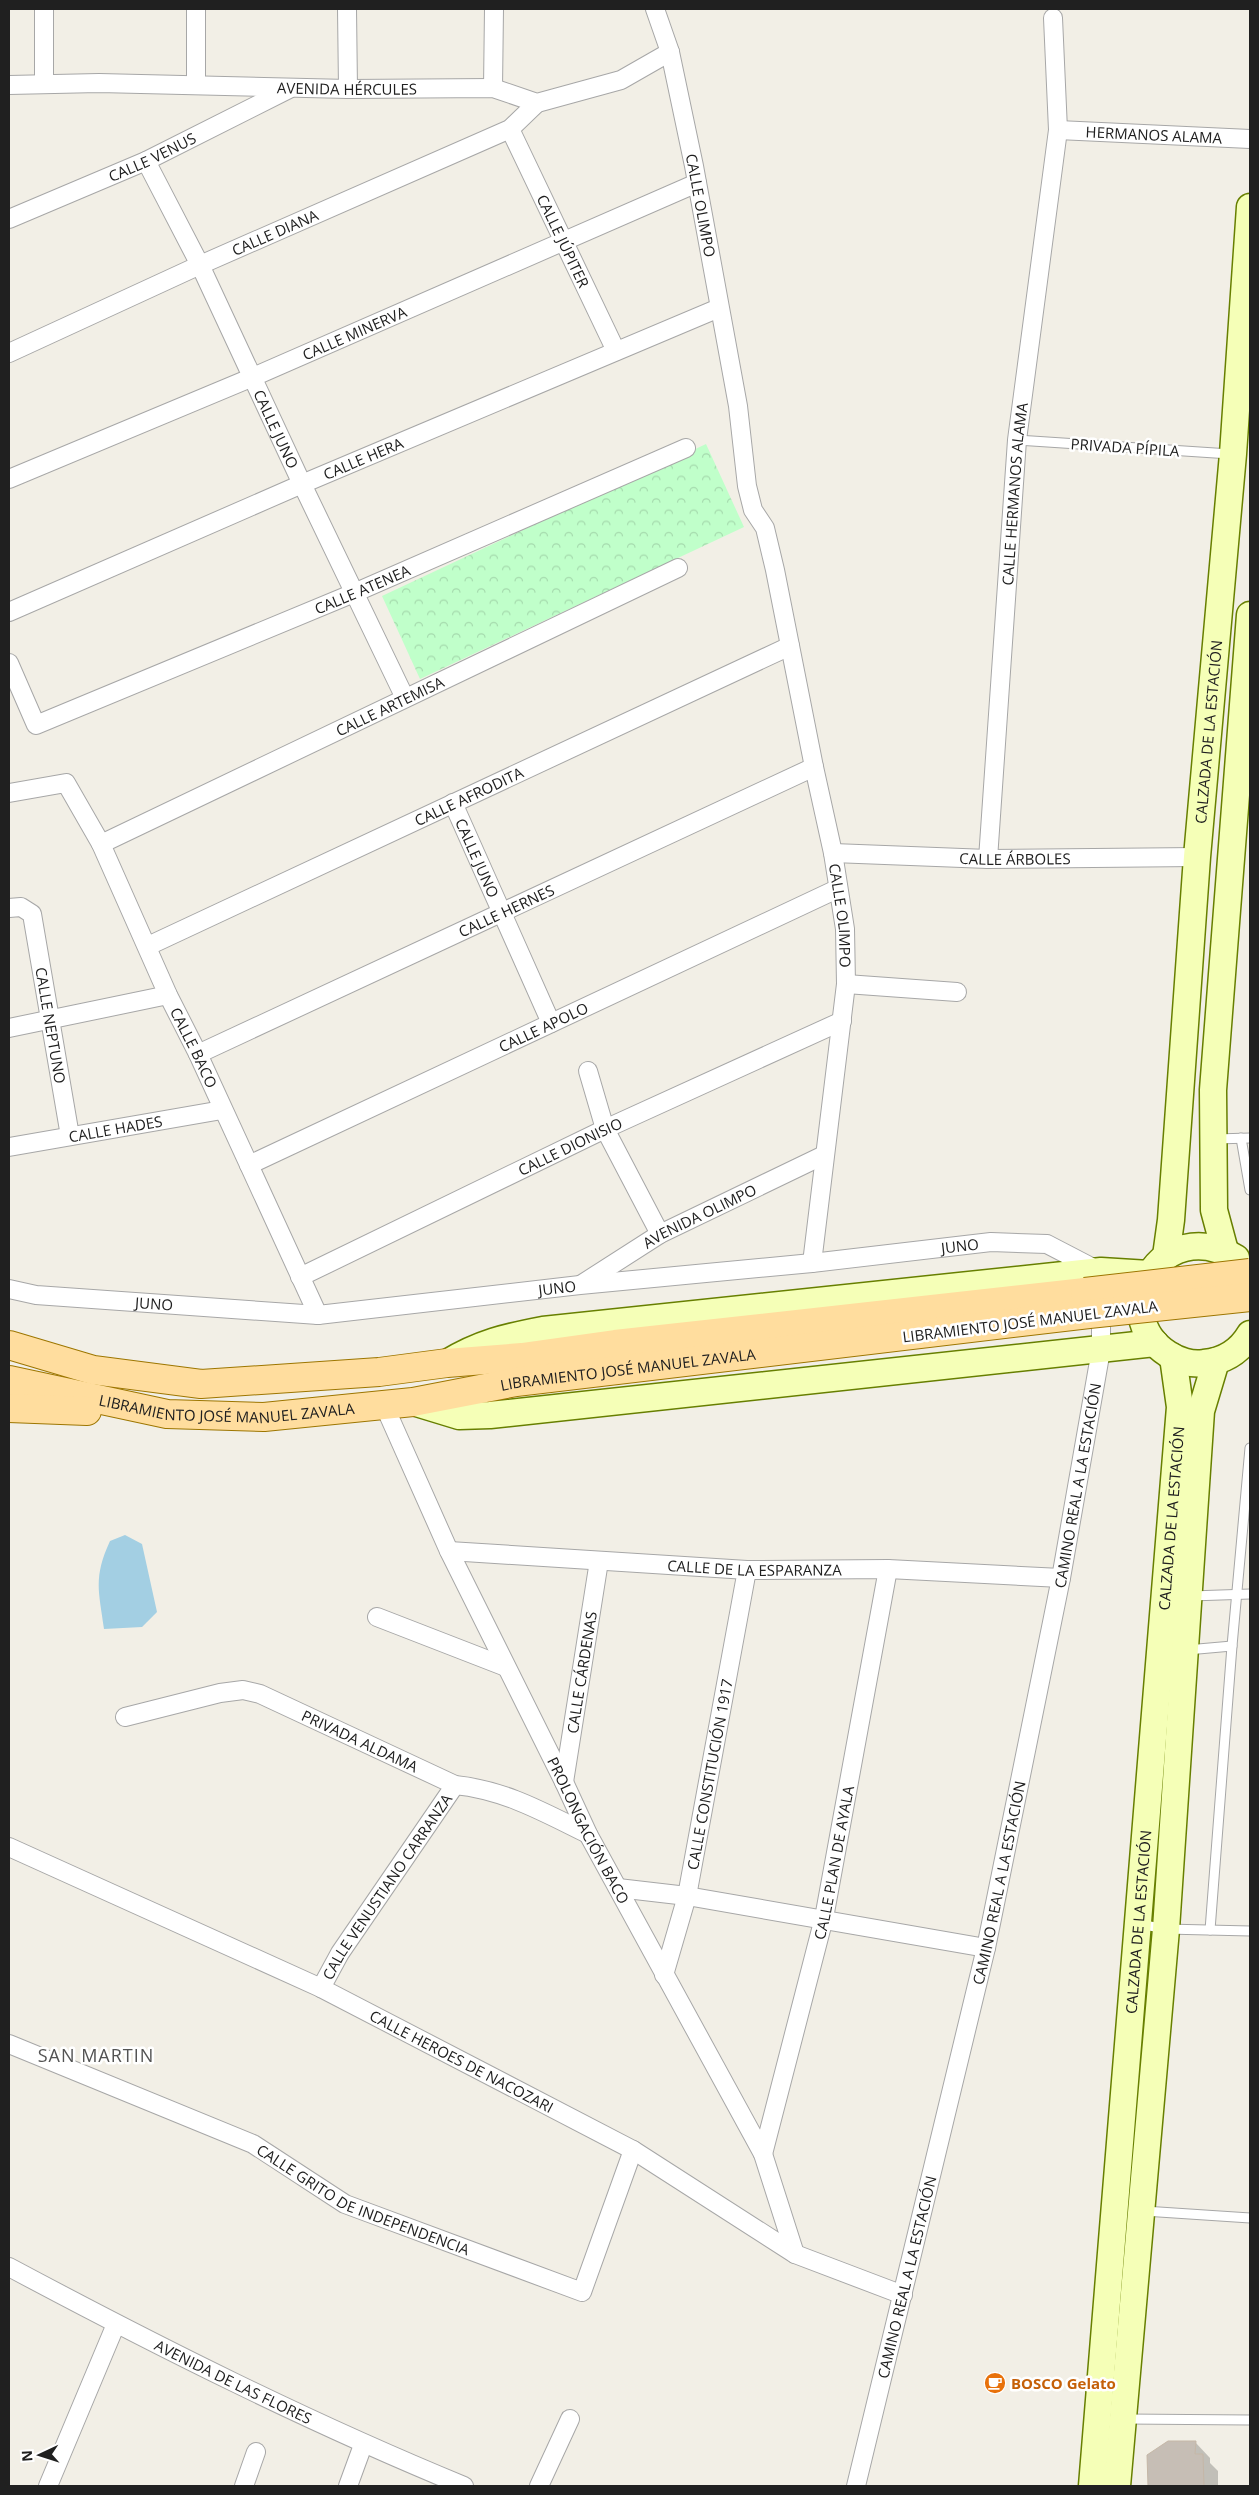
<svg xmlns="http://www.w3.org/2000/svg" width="1259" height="2495" font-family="'Open Sans',sans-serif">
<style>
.park{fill:url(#park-crowns)}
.water{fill:#a3cfe3}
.shadow{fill:#0003}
.building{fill:#c6beb5;stroke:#c5b7a7}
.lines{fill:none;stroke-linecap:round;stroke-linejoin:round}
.service-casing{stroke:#a7a7a7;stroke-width:11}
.minor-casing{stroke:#a7a7a7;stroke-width:20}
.secondary-casing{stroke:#677f00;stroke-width:29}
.primary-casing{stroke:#9d7600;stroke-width:30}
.service{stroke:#fff;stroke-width:9}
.minor{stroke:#fff;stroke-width:18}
.secondary{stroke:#f5ffb7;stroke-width:26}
.primary{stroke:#ffdd9e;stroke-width:28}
.primary-bridge-casing{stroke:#9d7600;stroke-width:30;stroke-linecap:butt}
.primary-bridge{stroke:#ffdd9e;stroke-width:28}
.labels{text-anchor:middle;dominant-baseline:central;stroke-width:5;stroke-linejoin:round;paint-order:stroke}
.street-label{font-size:15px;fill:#202020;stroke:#fff}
.food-label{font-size:15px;font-weight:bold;fill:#c56008;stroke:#fff;text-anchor:start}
.quarter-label{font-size:18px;letter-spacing:1px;fill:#535353;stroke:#fff}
</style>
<defs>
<pattern id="park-crowns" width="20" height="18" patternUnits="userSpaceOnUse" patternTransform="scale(1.25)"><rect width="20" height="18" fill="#c0ffca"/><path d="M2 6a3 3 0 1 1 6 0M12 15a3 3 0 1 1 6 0" fill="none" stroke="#a5daad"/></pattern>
</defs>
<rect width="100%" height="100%" fill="#f2efe6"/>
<!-- park -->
<polygon class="park" points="706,444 744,527 420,679 382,596"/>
<!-- water -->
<path class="water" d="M125,1535L142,1544L157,1612L142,1627L104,1629C99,1591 93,1578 110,1541Z"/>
<!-- shadow -->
<polygon class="shadow" points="1195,2442 1210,2458 1210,2463 1218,2471 1218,2486 1149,2486 1149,2456"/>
<!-- building -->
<polygon class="building" points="1168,2441 1196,2441 1195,2454 1203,2454 1204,2486 1148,2486 1147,2455"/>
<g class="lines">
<!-- service casing -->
<g class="service-casing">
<g id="service">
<polyline points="1017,440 1230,454"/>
<polyline points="1241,1138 1250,1190"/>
<polyline points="1216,1139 1250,1138"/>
<polyline points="1191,1596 1250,1594"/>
<polyline points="1187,1650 1232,1646"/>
<polyline points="1139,1924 1166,1929 1250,1931"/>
<polyline points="1210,1930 1232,1646 1250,1448"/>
<polyline points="1144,2211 1250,2218"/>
<polyline points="1126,2419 1250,2420"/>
</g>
</g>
<!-- minor casing -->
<g class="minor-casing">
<g id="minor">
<polyline points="196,9 196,85"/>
<polyline points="347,9 348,89"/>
<path id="s1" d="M655,9L670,52L694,166L738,406L747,486L753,510L765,528L775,570L814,767L833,853L845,929L846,984L812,1263"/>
<polyline points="44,84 44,9"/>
<path id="s2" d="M9,85L99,83L348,89L493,88L537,103L621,80L670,52"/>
<polyline points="493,88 494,9"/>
<path id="s3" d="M510,129L616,351"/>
<path id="s4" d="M1058,130L1250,139"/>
<path id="s5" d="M146,161L200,265L302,484L405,698"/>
<path id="s6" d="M9,219L146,161L289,89"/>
<path id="s7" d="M9,353L200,265L510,129L537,103"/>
<path id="s8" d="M9,479L253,377L697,183"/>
<path id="s9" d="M9,612L302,484L719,308"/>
<path id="s10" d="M9,663L36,725L354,593L686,448"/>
<path id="s11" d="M9,793L66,783L101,844L168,995L198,1054L318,1315"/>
<path id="s12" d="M453,803L551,1023"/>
<path id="s13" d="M101,844L678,568"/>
<path id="s14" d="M833,853L988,859L1197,857"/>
<path id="s15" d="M988,859L1017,440L1058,130L1053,18"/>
<path id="s16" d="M9,908L21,907L32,914L70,1136"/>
<path id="s17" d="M148,946L790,646"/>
<polyline points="846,984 957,992"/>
<polyline points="9,1028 168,995"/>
<path id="s18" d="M198,1054L814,767"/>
<polyline points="588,1071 605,1129 660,1234"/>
<path id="s19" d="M9,1147L222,1110"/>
<path id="s20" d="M249,1165L837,889"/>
<path id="s21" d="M300,1277L605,1129L842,1021"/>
<path id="s22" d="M582,1284L660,1234L824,1155"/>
<path id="s23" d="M9,1289L36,1295L318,1315L580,1285L812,1263L991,1242L1047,1244L1099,1271"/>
<path id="s24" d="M384,1405L449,1551L564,1782L588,1834L763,2154L795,2254"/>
<path id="s25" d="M449,1551L747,1570L888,1569L1061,1578"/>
<polyline points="377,1617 506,1667"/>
<path id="s26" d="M125,1717L220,1693L243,1690L260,1694L455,1785C505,1790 543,1812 588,1834"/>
<path id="s27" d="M564,1782L599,1561"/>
<path id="s28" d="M9,1847L321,1988L633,2150L795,2254L903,2295"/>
<polyline points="618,1888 687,1896 986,1948"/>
<path id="s29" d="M664,1975L687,1896L747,1570"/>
<path id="s30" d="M321,1988L340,1953L455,1785"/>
<path id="s31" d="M9,2044L253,2144L345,2204L582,2292L633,2150"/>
<path id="s32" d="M763,2154L824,1918L888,1569"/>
<path id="s33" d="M9,2267C157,2346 308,2422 464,2486"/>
<polyline points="48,2486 116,2324"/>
<polyline points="244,2486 256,2452"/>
<polyline points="348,2486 363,2445"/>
<polyline points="539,2486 570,2419"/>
<path id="s34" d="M856,2486L986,1948L1061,1578L1101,1350V1303"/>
</g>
</g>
<!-- secondary casing -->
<g class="secondary-casing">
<g id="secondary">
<polyline points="1225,1251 1214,1210 1213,1090 1250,615"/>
<path id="s35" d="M1166,1256L1171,1220L1197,857L1233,454L1250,207"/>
<path d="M1236,1258C1161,1212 1105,1314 1168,1354C1178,1361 1192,1365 1204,1363C1224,1361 1240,1351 1250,1334"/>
<path d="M447,1363C480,1343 506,1337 543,1330L1101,1271L1149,1274"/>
<polyline points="413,1402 459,1416 490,1415 1155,1343"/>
<path id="s36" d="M1092,2486L1180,1407L1173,1357"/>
<polyline points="1117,2486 1166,1929 1201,1411 1216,1361"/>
</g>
</g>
<!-- primary casing -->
<g class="primary-casing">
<g id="primary">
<polyline points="9,1345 93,1370 201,1384 379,1372 447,1363 522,1357 615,1344 1085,1292"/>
<path id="s37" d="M9,1380L167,1414L264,1417L413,1402L516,1382L1089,1314"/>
<polyline points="9,1408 87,1411"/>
</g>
</g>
<!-- service -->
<use href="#service" class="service"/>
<!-- minor -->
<use href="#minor" class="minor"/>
<!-- secondary -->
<use href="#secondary" class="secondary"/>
<!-- primary -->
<use href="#primary" class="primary"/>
<!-- primary-bridge casing -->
<g class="primary-bridge-casing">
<g id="primary-bridge">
<polyline points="1085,1292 1250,1273"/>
<polyline points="1089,1314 1250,1297"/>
</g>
</g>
<!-- primary-bridge -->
<use href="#primary-bridge" class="primary-bridge"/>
</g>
<!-- icons -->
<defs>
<g id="cafe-disc" transform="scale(1.125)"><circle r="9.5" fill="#e8710a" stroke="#fff"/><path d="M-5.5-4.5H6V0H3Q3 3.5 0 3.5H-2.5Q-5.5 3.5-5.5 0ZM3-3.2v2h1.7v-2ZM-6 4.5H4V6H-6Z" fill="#fff"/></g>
</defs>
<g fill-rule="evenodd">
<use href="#cafe-disc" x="995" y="2383"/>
</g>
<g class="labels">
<!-- street labels -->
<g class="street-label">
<text stroke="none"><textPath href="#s2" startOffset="338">AVENIDA HÉRCULES</textPath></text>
<text stroke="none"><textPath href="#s4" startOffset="96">HERMANOS ALAMA</textPath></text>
<text stroke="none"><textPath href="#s6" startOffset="156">CALLE VENUS</textPath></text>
<text stroke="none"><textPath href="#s1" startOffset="202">CALLE OLIMPO</textPath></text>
<text stroke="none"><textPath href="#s7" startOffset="292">CALLE DIANA</textPath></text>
<text stroke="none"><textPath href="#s3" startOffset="124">CALLE JÚPITER</textPath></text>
<text stroke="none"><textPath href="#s8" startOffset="375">CALLE MINERVA</textPath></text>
<text stroke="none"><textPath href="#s5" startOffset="298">CALLE JUNO</textPath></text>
<text transform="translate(1125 447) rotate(4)">PRIVADA PÍPILA</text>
<text stroke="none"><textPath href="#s9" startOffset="386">CALLE HERA</textPath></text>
<text stroke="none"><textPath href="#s15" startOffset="366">CALLE HERMANOS ALAMA</textPath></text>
<text stroke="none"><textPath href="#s10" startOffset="421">CALLE ATENEA</textPath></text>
<text stroke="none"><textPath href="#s13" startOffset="320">CALLE ARTEMISA</textPath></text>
<text stroke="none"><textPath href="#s35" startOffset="526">CALZADA DE LA ESTACIÓN</textPath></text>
<text stroke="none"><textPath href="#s17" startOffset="354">CALLE AFRODITA</textPath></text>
<text stroke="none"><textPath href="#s12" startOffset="60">CALLE JUNO</textPath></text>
<text stroke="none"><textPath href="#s14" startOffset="182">CALLE ÁRBOLES</textPath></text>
<text stroke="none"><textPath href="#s18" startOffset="340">CALLE HERNES</textPath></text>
<text stroke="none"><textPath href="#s1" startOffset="928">CALLE OLIMPO</textPath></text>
<text stroke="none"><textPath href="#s16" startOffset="138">CALLE NEPTUNO</textPath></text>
<text stroke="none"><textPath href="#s20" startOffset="325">CALLE APOLO</textPath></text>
<text stroke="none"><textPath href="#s11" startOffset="352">CALLE BACO</textPath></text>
<text stroke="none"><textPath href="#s19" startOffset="108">CALLE HADES</textPath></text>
<text stroke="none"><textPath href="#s21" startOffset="300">CALLE DIONISIO</textPath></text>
<text stroke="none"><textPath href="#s22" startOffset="136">AVENIDA OLIMPO</textPath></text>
<text stroke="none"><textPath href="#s23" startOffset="956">JUNO</textPath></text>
<text stroke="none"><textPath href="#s23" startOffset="551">JUNO</textPath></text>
<text stroke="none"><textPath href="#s23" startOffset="146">JUNO</textPath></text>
<text transform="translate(1030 1321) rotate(-7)">LIBRAMIENTO JOSÉ MANUEL ZAVALA</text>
<text stroke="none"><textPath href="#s37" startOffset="626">LIBRAMIENTO JOSÉ MANUEL ZAVALA</textPath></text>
<text stroke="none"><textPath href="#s37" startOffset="221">LIBRAMIENTO JOSÉ MANUEL ZAVALA</textPath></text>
<text stroke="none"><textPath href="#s34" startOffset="1025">CAMINO REAL A LA ESTACIÓN</textPath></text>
<text stroke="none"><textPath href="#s36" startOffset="971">CALZADA DE LA ESTACIÓN</textPath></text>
<text stroke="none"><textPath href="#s25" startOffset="306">CALLE DE LA ESPARANZA</textPath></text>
<text stroke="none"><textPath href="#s27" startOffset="111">CALLE CÁRDENAS</textPath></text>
<text stroke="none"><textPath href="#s26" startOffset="249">PRIVADA ALDAMA</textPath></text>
<text stroke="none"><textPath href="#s29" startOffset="206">CALLE CONSTITUCIÓN 1917</textPath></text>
<text stroke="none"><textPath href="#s24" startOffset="472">PROLONGACIÓN BACO</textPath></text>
<text stroke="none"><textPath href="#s32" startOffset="300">CALLE PLAN DE AYALA</textPath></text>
<text stroke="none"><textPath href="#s34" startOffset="620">CAMINO REAL A LA ESTACIÓN</textPath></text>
<text stroke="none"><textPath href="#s30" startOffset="121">CALLE VENUSTIANO CARRANZA</textPath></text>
<text stroke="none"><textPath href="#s36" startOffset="566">CALZADA DE LA ESTACIÓN</textPath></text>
<text stroke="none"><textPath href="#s28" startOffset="501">CALLE HEROES DE NACOZARI</textPath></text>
<text stroke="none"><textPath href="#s31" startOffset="388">CALLE GRITO DE INDEPENDENCIA</textPath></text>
<text stroke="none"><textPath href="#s34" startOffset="215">CAMINO REAL A LA ESTACIÓN</textPath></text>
<text stroke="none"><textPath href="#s33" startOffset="252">AVENIDA DE LAS FLORES</textPath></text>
</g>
<!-- food labels -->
<g class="food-label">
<text x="1011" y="2383">BOSCO Gelato</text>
</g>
<!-- quarter labels -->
<g class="quarter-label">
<text x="96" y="2055">SAN MARTIN</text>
</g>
</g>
<!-- border -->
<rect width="1259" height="2495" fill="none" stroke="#202020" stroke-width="20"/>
<!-- north arrow -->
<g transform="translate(40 2455) rotate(266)" stroke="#ffffff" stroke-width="4" paint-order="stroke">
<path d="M0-4L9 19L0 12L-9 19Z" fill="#202020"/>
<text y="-8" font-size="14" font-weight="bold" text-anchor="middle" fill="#202020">N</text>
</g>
</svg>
